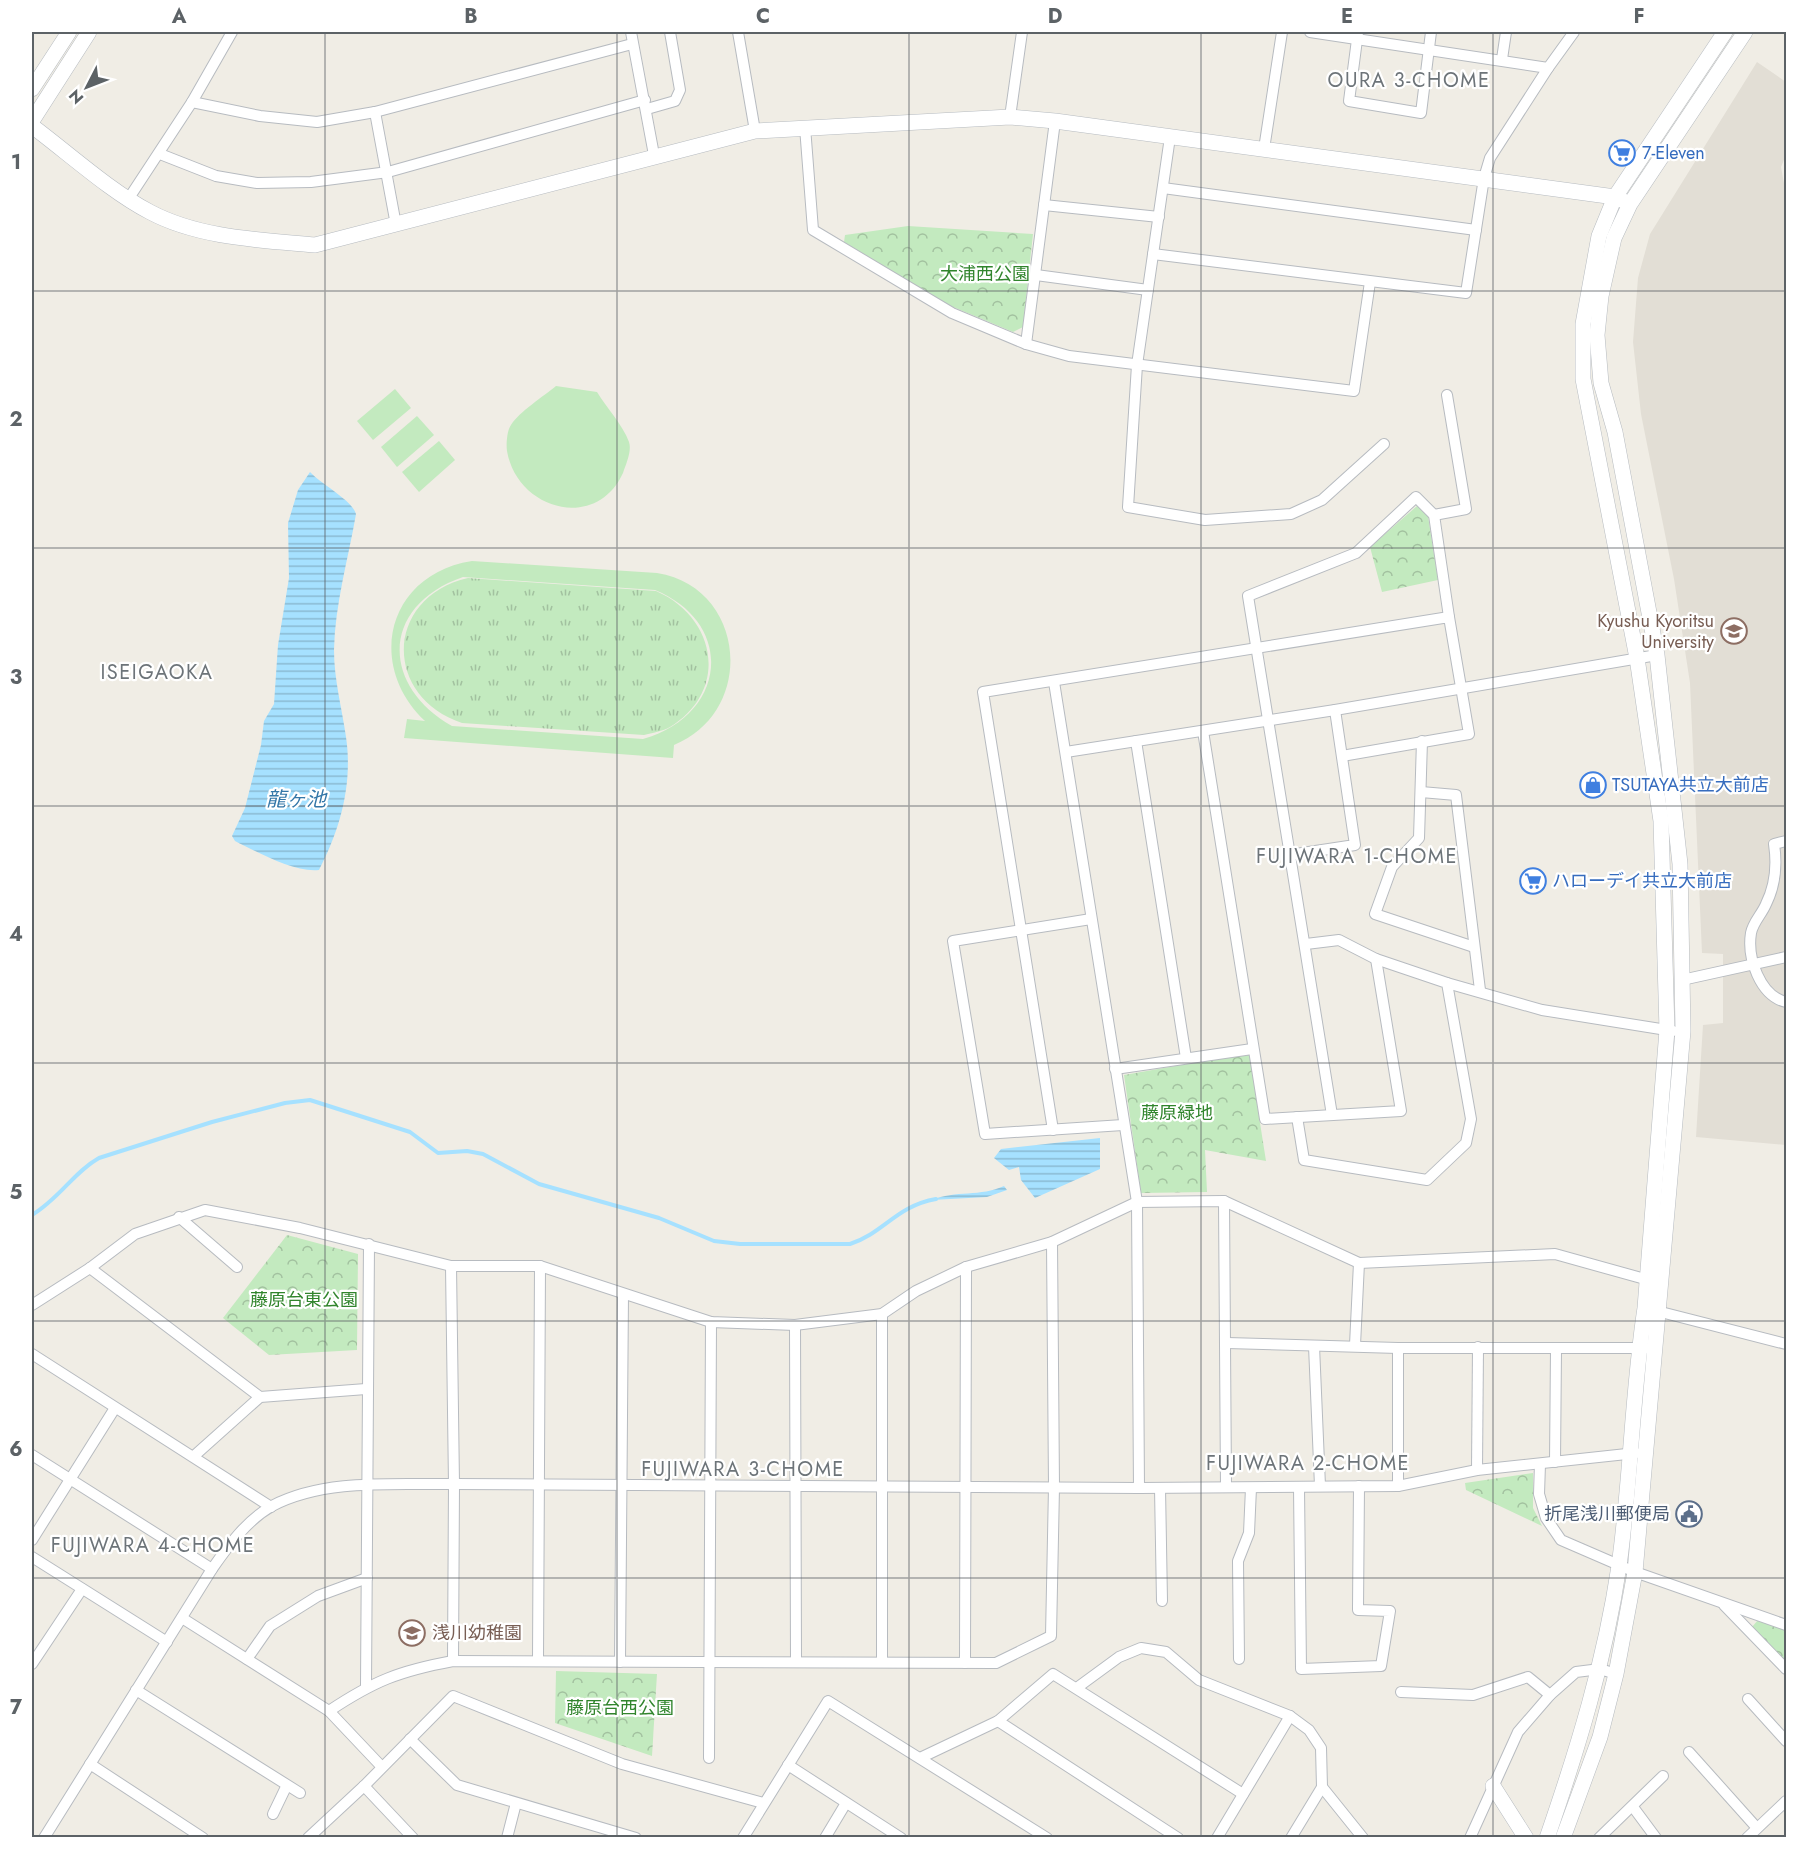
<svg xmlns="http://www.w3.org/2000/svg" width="1818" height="1869" font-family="Jost,'Noto Sans JP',sans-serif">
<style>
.education{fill:#e2ded5}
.grass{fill:url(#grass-tufts)}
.forest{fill:url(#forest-crowns)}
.garden{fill:#c3eabf;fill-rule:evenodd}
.water{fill:url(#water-rules)}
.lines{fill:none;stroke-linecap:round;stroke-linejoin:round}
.stream{stroke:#a6e1ff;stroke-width:4}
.street-casing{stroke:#b7bbc0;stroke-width:12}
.secondary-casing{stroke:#b6bbc0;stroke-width:16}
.street{stroke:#fff;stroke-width:10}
.secondary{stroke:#fff;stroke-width:15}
.grid{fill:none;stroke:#5c6266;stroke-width:1.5;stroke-opacity:0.55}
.labels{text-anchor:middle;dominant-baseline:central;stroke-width:4.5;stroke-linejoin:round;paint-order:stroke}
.shop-label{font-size:18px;fill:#366cbe;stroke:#fff;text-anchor:start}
.park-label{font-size:18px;fill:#31852d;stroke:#fff}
.education-label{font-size:18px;fill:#785e54;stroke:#fff;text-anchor:end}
.service-label{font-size:18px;fill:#4e5e75;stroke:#fff;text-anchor:end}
.neighbourhood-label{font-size:20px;letter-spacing:1.5px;fill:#6d7479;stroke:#fff}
.water-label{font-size:20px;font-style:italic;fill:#3477a8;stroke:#fff}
.neatline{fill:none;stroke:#5c6266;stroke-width:2}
.grid-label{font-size:20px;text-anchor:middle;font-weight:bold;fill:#5c6266}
</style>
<defs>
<pattern id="grass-tufts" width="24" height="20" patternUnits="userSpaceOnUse" patternTransform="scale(1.5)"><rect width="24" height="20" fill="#c3eabf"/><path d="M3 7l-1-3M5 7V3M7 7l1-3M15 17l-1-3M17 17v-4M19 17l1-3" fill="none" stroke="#a2c19f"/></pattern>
<pattern id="forest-crowns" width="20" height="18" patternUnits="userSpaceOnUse" patternTransform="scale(1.5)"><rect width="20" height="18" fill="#c3eabf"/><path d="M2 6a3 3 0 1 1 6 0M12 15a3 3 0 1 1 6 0" fill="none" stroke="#a2c19f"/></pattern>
<pattern id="water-rules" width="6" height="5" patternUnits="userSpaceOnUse" patternTransform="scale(1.5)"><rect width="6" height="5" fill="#a6e1ff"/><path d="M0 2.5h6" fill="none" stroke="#8abad2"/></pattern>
</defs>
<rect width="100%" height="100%" fill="#f0ede5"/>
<!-- education -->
<polygon class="education" points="1757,62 1786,82 1786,155 1781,167 1786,194 1786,1145 1696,1137 1703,1025 1723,1023 1723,954 1702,953 1690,683 1674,579 1641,414 1633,342 1638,278 1650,234"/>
<!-- grass -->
<path class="grass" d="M468,578L656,591C716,617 730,690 670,727C663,731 652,733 644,735L462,723C382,696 385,597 468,578Z"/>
<!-- forest -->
<g class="forest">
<polygon points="908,226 1033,234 1023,327 1013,332 946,304 844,242 845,235"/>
<polygon points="1417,506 1428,516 1438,580 1382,592 1370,547"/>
<polygon points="1249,1053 1266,1161 1205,1150 1207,1192 1141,1193 1124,1075"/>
<polygon points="287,1235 358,1254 357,1350 269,1355 223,1318"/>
<polygon points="1533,1473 1533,1508 1542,1526 1466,1490 1465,1483"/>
<polygon points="1758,1620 1786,1630 1786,1662 1752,1627"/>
<polygon points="556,1671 657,1674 652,1756 555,1723"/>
</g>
<!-- garden -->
<g class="garden">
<path d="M556,386L597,392C606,407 623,425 629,442C632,451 626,464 623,473C596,532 517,510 507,451C506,445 507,430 511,425C519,412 544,396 556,386Z"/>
<polygon points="395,389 411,408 373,440 357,421"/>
<polygon points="417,416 434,435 397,467 381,447"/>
<polygon points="439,441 455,460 419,492 402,472"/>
<path d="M472,561L657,573C746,587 757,711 674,745L673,758L404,738L407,719L425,721C365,664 388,574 472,561ZM463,577L655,590C737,624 726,716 643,739L452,726C379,684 382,605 463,577Z"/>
</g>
<!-- water -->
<g class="water">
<path d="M310,472C321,484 352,500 356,514C348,560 335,604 334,650C334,680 342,708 346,737C353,784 340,830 319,870C295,873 257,852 235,841L232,836L245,808L261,745L264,721L274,704L278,645L289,578L288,523L298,490Z"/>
<polygon points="1100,1138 1100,1169 1035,1198 1021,1180 1019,1167 1009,1170 994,1158 1001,1149"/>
<path d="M1004,1186L1007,1190L987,1197L932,1200C955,1190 981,1197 1004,1186Z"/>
</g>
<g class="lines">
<!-- stream -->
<path class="stream" d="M32,1215C59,1199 74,1172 99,1158L212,1122L285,1103L310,1100L410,1132L438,1153L467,1151L483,1154L539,1184L659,1218L714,1241L740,1244H850C884,1233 896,1206 936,1199"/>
<!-- street casing -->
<g class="street-casing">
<g id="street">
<polyline points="631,32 654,155"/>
<polyline points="738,32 755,131"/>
<polyline points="1310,32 1548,68 1574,32"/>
<polyline points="1358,32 1349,101 1421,113 1431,32"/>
<polyline points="1502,59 1506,32"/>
<polyline points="192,102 260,116 317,122 375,112 632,44"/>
<polyline points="647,109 675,101 680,90 670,32"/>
<polyline points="375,112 396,225"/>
<polyline points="1010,117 1022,32"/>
<polyline points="805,127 813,230 952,313 1026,344 1069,356 1354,391 1370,282"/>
<polyline points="1170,137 1137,365 1128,507 1205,520 1291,514 1322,500 1384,444"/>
<polyline points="1264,149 1282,32"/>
<polyline points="160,154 216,176 257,183 311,182 388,172 645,100"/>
<polyline points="1163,188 1476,230"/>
<polyline points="129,198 192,102 232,32"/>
<polyline points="1044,205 1159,217"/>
<polyline points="1153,254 1466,293 1484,178 1490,158 1548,68"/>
<polyline points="1036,275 1148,290"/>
<polyline points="1026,344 1055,121"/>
<polyline points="1434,515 1466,509 1447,395"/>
<polyline points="1054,682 1137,1202 1139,1488"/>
<polyline points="1203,731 1265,1119 1401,1111 1376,959"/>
<polyline points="1136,741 1186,1058"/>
<polyline points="1422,741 1419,838 1392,867 1375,914 1474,947"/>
<polyline points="1066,752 1335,710 1657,655"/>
<polyline points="1421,792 1456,795 1480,990"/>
<path d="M1786,841L1774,844C1777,864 1775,886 1766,904C1762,914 1753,922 1751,933C1747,958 1760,996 1786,1002"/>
<polyline points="1289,855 1355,845 1335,710"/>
<polyline points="1091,919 953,941 985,1134 1123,1125"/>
<polyline points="1682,980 1786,957"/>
<polyline points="1447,983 1542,1010 1673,1031"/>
<polyline points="1115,1069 1252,1049"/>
<polyline points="1332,1115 1248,596 1356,553 1416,497 1434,515 1449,617"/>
<polyline points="1297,1117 1304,1160 1427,1180 1466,1143 1471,1119 1447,983 1376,959 1339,940 1306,944"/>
<polyline points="1053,1130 983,692 1449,617 1469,734 1342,756"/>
<polyline points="1224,1201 1226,1487"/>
<polyline points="179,1217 237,1267"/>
<polyline points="451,1266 454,1484 453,1661"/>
<polyline points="90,1268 260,1397"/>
<polyline points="32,1305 90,1268 135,1234 205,1210 300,1228 451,1266 540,1266 711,1322 795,1325 882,1314 916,1291 966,1267 1052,1242 1137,1202 1224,1201 1359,1263 1555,1254 1652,1281"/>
<polyline points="1653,1310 1786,1344"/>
<polyline points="795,1325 796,1662"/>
<polyline points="1227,1343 1398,1348 1646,1348"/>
<polyline points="1355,1345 1359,1263"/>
<polyline points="1314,1346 1320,1486"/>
<polyline points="32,1354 271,1507"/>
<polyline points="32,1455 212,1569"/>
<polyline points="194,1456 260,1397 366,1389"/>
<polyline points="1555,1462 1556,1349"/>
<polyline points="1540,1464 1539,1494 1546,1518 1561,1540 1635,1572 1786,1625"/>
<polyline points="1477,1470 1478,1347"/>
<polyline points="1398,1486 1398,1348"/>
<polyline points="1299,1487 1301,1669 1381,1666 1390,1611 1358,1610 1359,1486"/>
<polyline points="1160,1488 1162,1601"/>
<polyline points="32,1540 115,1408"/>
<polyline points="32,1557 167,1642"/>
<polyline points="1724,1605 1786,1669"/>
<polyline points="182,1618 329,1711 381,1766"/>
<polyline points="247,1659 270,1626 318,1596 367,1578"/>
<polyline points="1239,1659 1238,1561 1249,1533 1251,1488"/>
<polyline points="538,1660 540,1266"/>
<polyline points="620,1662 623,1294"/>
<polyline points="882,1662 882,1314"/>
<polyline points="965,1663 966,1267"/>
<polyline points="32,1664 82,1589"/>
<polyline points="366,1686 369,1244"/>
<polyline points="1078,1687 1119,1657 1141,1648 1166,1652 1199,1680 1290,1716 1309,1730 1321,1748 1322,1787 1363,1838"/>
<polyline points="136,1690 300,1793"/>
<polyline points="1401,1692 1473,1695 1528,1677 1550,1695"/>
<polyline points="1748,1699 1786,1741"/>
<path d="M329,1711C374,1681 399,1671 453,1661L996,1663L1051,1636L1054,1487L1052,1242"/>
<polyline points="998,1721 1178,1838"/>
<polyline points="410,1739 457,1785 636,1838"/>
<polyline points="1689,1752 1757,1828"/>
<polyline points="709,1758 711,1322"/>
<polyline points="920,1758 998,1721 1053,1674 1243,1794"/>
<polyline points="90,1764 203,1838"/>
<polyline points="788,1765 901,1838"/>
<polyline points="364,1786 413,1838"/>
<polyline points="1633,1807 1656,1838"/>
<polyline points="273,1814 286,1787"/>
<path d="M44,1838L212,1569C228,1546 247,1520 272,1506C325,1478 396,1485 454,1484L1139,1488L1398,1486L1477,1470L1636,1453"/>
<polyline points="308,1838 364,1786 453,1696 622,1764 763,1803"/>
<polyline points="507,1838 516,1803"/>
<polyline points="743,1838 828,1701 1047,1838"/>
<polyline points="825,1838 846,1803"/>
<polyline points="1217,1838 1290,1716"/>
<polyline points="1291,1838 1322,1787"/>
<polyline points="1470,1838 1518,1732 1550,1695 1576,1672 1600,1669 1616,1674"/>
<polyline points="1599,1838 1663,1776"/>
<polyline points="1747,1838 1786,1801"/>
</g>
</g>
<!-- secondary casing -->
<g class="secondary-casing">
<g id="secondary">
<polyline points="32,89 69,32"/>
<polyline points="32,121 89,32"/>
<path d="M32,126C67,152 111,192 150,212C199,238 260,240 315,245L755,131L1010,117L1055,121L1615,197L1622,200"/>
<polyline points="1493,1786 1526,1838"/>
<path d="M1547,1838C1578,1748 1605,1660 1619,1566C1631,1480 1632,1393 1645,1308L1667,1030L1661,821L1637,658L1583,379V324L1599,236L1615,197L1725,32"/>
<polyline points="1563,1838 1600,1737 1616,1674 1635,1572 1683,1031 1680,864 1657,655 1615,432 1601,383 1597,335 1601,296 1614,238 1630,204 1745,32"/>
</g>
</g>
<!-- street -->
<use href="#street" class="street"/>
<!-- secondary -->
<use href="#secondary" class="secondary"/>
</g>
<!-- grid -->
<path class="grid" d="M325,32V1838M617,32V1838M909,32V1838M1201,32V1838M1493,32V1838M32,291H1786M32,548H1786M32,806H1786M32,1063H1786M32,1321H1786M32,1578H1786"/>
<!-- icons -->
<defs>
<g id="supermarket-ring" transform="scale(1.35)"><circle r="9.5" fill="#fff" stroke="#3f7fe0" stroke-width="1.5"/><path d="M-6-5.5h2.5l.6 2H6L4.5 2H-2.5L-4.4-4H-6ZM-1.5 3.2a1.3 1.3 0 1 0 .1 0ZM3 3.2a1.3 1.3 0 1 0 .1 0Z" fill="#3f7fe0"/></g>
<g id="university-ring" transform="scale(1.35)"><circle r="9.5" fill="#fff" stroke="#8d6e63" stroke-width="1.5"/><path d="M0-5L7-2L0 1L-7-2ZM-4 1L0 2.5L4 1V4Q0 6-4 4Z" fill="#8d6e63"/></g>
<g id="shop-ring" transform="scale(1.35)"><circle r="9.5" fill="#fff" stroke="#3f7fe0" stroke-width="1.5"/><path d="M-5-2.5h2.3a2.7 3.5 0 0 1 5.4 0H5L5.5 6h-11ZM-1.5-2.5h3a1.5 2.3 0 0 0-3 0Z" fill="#3f7fe0"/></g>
<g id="civic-ring" transform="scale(1.35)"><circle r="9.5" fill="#fff" stroke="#5c6f8a" stroke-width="1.5"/><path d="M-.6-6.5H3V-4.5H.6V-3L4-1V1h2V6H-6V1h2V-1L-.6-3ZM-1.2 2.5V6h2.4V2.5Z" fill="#5c6f8a"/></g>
<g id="school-ring" transform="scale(1.35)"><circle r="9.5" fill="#fff" stroke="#8d6e63" stroke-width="1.5"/><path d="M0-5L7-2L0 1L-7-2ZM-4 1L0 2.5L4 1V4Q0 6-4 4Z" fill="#8d6e63"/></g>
</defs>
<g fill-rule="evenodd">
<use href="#supermarket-ring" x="1622" y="153"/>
<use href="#university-ring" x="1734" y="631"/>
<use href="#shop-ring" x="1593" y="785"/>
<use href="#supermarket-ring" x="1533" y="881"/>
<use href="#civic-ring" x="1689" y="1514"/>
<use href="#school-ring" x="412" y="1633"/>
</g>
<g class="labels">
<!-- shop labels -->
<g class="shop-label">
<text x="1642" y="153">7-Eleven</text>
<text x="1612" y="785">TSUTAYA共立大前店</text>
<text x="1552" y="881">ハローデイ共立大前店</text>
</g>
<!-- park labels -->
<g class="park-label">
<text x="985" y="274">大浦西公園</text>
<text x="1177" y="1113">藤原緑地</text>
<text x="304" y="1300">藤原台東公園</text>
<text x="620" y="1708">藤原台西公園</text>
</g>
<!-- education labels -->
<g class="education-label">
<text x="1714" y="621">Kyushu Kyoritsu<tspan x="1714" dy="21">University</tspan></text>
<text x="432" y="1633" text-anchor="start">浅川幼稚園</text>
</g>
<!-- service labels -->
<g class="service-label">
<text x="1670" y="1514">折尾浅川郵便局</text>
</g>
<!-- neighbourhood labels -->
<g class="neighbourhood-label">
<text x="1409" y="80">OURA 3-CHOME</text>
<text x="157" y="672">ISEIGAOKA</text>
<text x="1357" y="856">FUJIWARA 1-CHOME</text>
<text x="1308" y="1463">FUJIWARA 2-CHOME</text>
<text x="743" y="1469">FUJIWARA 3-CHOME</text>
<text x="153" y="1545">FUJIWARA 4-CHOME</text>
</g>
<!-- water labels -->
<g class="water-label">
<text x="296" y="799">龍ヶ池</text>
</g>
</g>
<!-- border -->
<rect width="1818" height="1869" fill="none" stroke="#ffffff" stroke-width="66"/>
<!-- north arrow -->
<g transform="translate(87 87) rotate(228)" stroke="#ffffff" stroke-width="4.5" paint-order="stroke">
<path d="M0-4.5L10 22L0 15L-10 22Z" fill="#5c6266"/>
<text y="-9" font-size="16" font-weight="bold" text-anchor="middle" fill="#5c6266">N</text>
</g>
<rect x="33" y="33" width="1752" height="1803" class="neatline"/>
<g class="grid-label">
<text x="179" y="23">A</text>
<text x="471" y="23">B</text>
<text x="763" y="23">C</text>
<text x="1055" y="23">D</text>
<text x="1347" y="23">E</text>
<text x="1639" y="23">F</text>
<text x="16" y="169">1</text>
<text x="16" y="426">2</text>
<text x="16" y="684">3</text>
<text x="16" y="941">4</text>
<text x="16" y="1199">5</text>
<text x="16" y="1456">6</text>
<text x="16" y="1714">7</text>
</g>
</svg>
